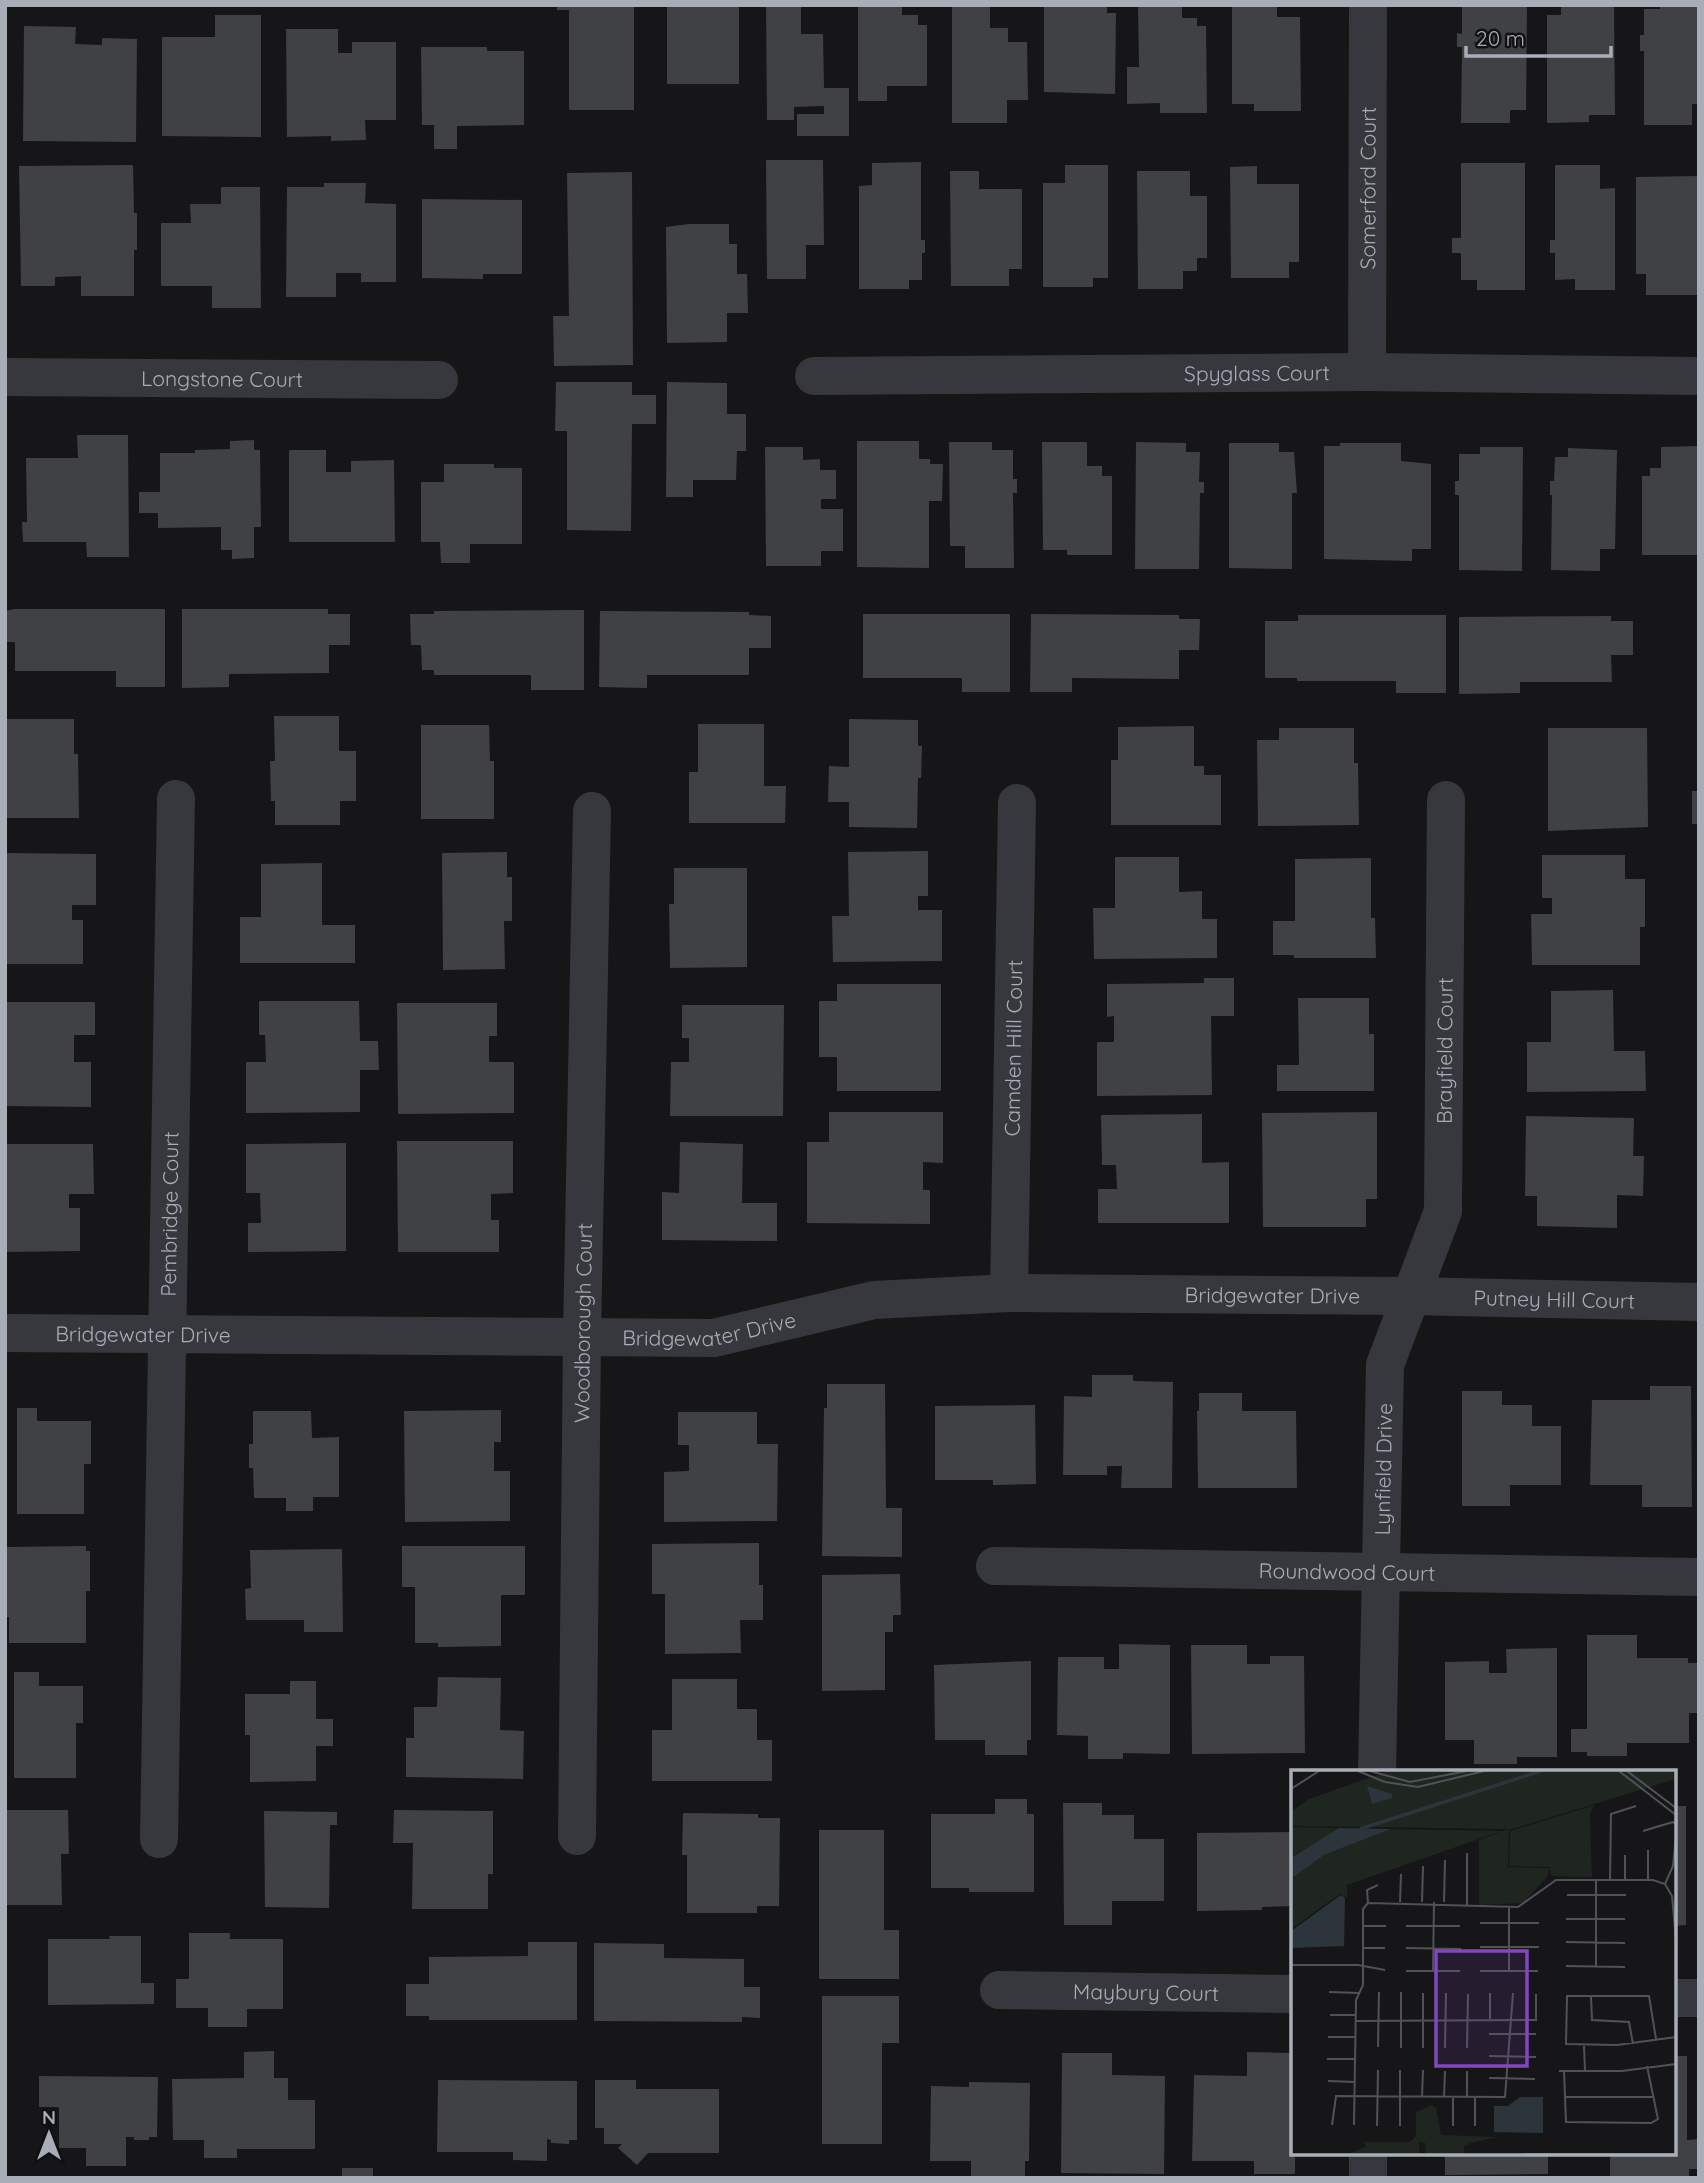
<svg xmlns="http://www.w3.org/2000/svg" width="1704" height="2183" font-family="Quicksand,sans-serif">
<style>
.building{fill:#404145}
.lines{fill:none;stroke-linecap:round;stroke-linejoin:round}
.street{stroke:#37383d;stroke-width:38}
.labels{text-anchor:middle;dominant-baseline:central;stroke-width:6;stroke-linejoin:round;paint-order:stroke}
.street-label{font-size:21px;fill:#a8adb8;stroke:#111113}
.inset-river{fill:none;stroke:#2c353c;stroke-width:3.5}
.inset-road{fill:none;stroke:#505258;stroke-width:2}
.view{fill:#8446be;fill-opacity:0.15;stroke:#8446be;stroke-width:3.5}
.inset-edge{fill:none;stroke:#a8adb8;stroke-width:3.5}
</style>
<rect width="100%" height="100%" fill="#161618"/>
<!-- building -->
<g class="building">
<polygon points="557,5 634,5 634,110 569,110 569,10 557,10"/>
<rect x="667" y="5" width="72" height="79"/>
<polygon points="766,5 801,5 801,34 823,34 824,88 849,88 849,136 797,136 797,114 824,114 824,106 794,107 794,120 767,120"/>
<polygon points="858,5 902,5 902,15 918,15 918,25 927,25 927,86 887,86 887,101 858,101"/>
<polygon points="952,5 990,5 990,28 1008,28 1008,42 1027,42 1028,100 1007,100 1007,123 952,123"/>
<polygon points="1044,5 1107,5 1107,13 1116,13 1115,94 1044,92"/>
<polygon points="1138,5 1182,5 1182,18 1197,18 1197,26 1206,26 1207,113 1160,113 1160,103 1127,104 1127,67 1139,67"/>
<polygon points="1232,5 1277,5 1277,17 1300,17 1301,111 1254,111 1254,104 1232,104"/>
<polygon points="1462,5 1527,5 1526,110 1510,110 1510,123 1461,123 1462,47 1457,47 1457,33 1462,34"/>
<polygon points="1561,5 1614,5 1615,115 1589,115 1589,122 1547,123 1547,15 1561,15"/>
<polygon points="1660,5 1699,5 1699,104 1692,104 1692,125 1644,125 1644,51 1640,51 1640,35 1644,35 1644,9 1660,9"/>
<polygon points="215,15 261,15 261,137 162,136 162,37 215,37"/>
<polygon points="24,26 76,27 75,44 102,45 102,38 137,39 136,142 23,141"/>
<polygon points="286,29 338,29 338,53 352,53 352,42 396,42 396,120 365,120 366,140 331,141 331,136 287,137"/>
<polygon points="421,47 487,47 487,51 524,51 524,125 457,126 457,149 434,149 434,125 422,125"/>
<polygon points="766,160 823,160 824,245 806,245 806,279 767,279"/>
<polygon points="921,162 921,240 925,240 925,253 922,253 922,280 909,280 909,289 859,289 859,186 872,185 872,163"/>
<polygon points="1461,163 1525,163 1525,290 1477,290 1477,280 1461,280 1461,253 1452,253 1452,238 1461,238"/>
<polygon points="133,165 134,213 137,213 137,250 134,250 134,296 81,296 81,276 55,277 55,286 21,286 19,166"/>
<polygon points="1065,165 1108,165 1108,278 1093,278 1093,287 1043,287 1043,183 1065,183"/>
<polygon points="1555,165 1600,165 1600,189 1615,188 1615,290 1575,290 1575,279 1555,280 1555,253 1550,253 1550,240 1555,240"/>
<polygon points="1257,166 1257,184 1299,184 1299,262 1289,262 1289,278 1231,278 1230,167"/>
<polygon points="950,171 979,171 979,189 1022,189 1022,269 1009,269 1009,286 951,286"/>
<polygon points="1137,171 1190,171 1190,196 1207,196 1207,258 1197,258 1197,271 1183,271 1183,289 1138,289"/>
<polygon points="632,172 633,365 554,366 553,316 569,316 567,173"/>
<polygon points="1699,176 1699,295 1646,295 1646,274 1636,274 1636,177"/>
<polygon points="324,183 366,183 365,203 396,204 396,282 361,282 361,273 336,273 336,297 286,297 287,187 324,187"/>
<polygon points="221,187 260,187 261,308 212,308 212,286 161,286 161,223 191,223 190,204 221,204"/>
<polygon points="422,199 522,200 522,274 483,274 483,279 422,278"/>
<polygon points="689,224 729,224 729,244 737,244 737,274 747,274 748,313 727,313 727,342 667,343 666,227"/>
<polygon points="556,382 632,382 632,395 656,395 656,424 632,424 631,531 567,530 567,431 555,431"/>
<polygon points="667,382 727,383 727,414 746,414 746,451 737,451 736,480 693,480 693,497 666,497"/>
<polygon points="77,435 128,435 129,557 87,557 86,542 23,542 22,522 27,522 26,458 78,458"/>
<polygon points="254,440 254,450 260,450 261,527 254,527 254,558 232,559 232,550 221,550 221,527 158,528 158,513 139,513 139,492 160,492 160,453 195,453 195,450 230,449 230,441"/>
<polygon points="857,441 919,441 919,459 930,459 930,464 943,464 942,501 929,501 929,568 857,567"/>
<polygon points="949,442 992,442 992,450 1013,450 1013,479 1017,479 1017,493 1013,493 1014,568 965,568 965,546 950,546"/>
<polygon points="1042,442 1087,442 1087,466 1102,466 1102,476 1112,476 1112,555 1067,555 1067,550 1043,550"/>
<polygon points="1136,442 1186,443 1186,452 1200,452 1199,482 1204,482 1204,493 1200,493 1199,569 1135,569"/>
<polygon points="1229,443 1279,443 1279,452 1294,452 1297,493 1292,493 1292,569 1229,568"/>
<polygon points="1340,443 1401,443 1401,461 1431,464 1431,549 1412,549 1412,561 1324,559 1324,446 1340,446"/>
<polygon points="1699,446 1699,555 1642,555 1642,476 1650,476 1650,468 1661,468 1661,447"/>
<polygon points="765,447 803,447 803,460 820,459 820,470 836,470 836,499 821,499 821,509 843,509 843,551 821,551 821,566 766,566"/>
<polygon points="1480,447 1523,447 1522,571 1459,570 1459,495 1455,495 1455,481 1459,481 1459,454 1480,454"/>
<polygon points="1568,448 1617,450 1615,549 1600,549 1600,571 1551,570 1552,495 1550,495 1550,481 1554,481 1555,457 1568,457"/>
<polygon points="289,450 326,450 326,472 351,472 351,461 394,460 395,542 289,542"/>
<polygon points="444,464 494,464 494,468 522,468 522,544 470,544 470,563 441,563 440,542 421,542 421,482 444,482"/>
<polygon points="14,609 165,609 165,687 116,687 116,671 15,671 15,642 5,642 5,611"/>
<polygon points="182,609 328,609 328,614 350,614 350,645 329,645 329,673 229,674 229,687 182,688"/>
<polygon points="584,610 584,690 531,690 531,675 434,675 434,670 422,670 421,645 411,645 410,614 434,614 434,611"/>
<polygon points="600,611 749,612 749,615 771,616 771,648 749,648 749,675 647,675 647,688 599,687"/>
<polygon points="863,614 1010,614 1010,692 962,692 962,678 863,678"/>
<polygon points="1031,614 1179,615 1179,619 1200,619 1199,650 1179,650 1179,679 1072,678 1072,692 1030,692"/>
<polygon points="1298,615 1446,615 1446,693 1396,693 1396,681 1297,681 1297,678 1265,678 1265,621 1298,621"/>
<polygon points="1611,616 1611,621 1633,621 1633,655 1611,655 1612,682 1520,682 1520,693 1459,694 1459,617"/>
<polygon points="274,716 339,716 339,751 356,751 356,801 340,801 340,825 275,825 275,801 271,801 270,761 275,761"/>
<polygon points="5,719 74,719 74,754 78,754 79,818 5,818"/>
<polygon points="849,719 918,720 918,746 922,746 921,778 918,778 917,828 849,827 849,802 828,802 829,766 849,767"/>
<polygon points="698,724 764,724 764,786 786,786 785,823 689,823 689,772 698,772"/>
<polygon points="421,725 489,725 490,761 494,761 494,819 421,819"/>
<polygon points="1194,726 1194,766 1204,766 1204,775 1221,775 1221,825 1111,825 1111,760 1118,760 1118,727"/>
<polygon points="1279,728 1354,728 1354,763 1358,763 1359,825 1258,826 1257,740 1279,740"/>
<polygon points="1548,728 1647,728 1648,827 1548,831"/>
<rect x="1692" y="791" width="7" height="33"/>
<polygon points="928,851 928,896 918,896 918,910 942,910 942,961 833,962 832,916 849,916 848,852"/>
<polygon points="507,852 507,877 512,877 512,921 504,921 505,969 443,970 442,853"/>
<polygon points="5,853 96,854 96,905 72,905 72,920 83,920 83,964 5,964"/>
<polygon points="1542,855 1625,855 1625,879 1645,879 1645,927 1640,927 1640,965 1532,965 1531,914 1552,914 1552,898 1542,898"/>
<polygon points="1115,857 1179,857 1179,892 1202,891 1202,919 1217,919 1217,958 1094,959 1093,908 1115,908"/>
<polygon points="1371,858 1371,918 1375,918 1376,958 1294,958 1294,955 1273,955 1273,921 1295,921 1295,859"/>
<polygon points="322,863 322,925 355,925 355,963 240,963 240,917 261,917 261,864"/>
<polygon points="674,868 747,868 747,967 670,968 669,904 674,904"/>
<polygon points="1204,978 1234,978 1234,1016 1211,1016 1212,1095 1097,1096 1097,1042 1114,1042 1114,1016 1107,1017 1107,984 1204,983"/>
<polygon points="837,984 941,984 941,1091 837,1091 837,1057 819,1057 819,1001 837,1001"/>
<polygon points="1613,990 1614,1051 1645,1051 1646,1091 1527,1092 1527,1042 1551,1042 1551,991"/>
<polygon points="1298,998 1369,998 1369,1034 1374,1034 1374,1091 1277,1091 1277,1065 1299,1065"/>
<polygon points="259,1001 359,1001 360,1041 378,1041 379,1070 360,1070 360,1112 246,1113 246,1062 266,1062 265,1035 259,1035"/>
<polygon points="5,1002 95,1002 95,1035 74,1035 74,1062 91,1062 91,1107 5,1106"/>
<polygon points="397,1003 497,1003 497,1036 489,1036 489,1062 514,1062 514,1113 398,1114"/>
<polygon points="682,1005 784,1005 783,1116 670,1116 671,1062 689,1062 689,1038 682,1038"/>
<polygon points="829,1112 943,1112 943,1163 923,1162 923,1190 930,1190 930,1224 807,1223 807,1142 829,1142"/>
<polygon points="1377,1112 1377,1199 1366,1199 1366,1227 1263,1227 1262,1113"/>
<polygon points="1202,1114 1202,1163 1229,1162 1229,1223 1098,1223 1098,1189 1117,1189 1116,1165 1102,1165 1101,1115"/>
<polygon points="1526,1116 1634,1118 1633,1156 1644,1156 1643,1196 1617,1195 1617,1228 1537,1226 1537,1196 1525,1196"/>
<polygon points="397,1141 513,1141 513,1193 491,1194 491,1220 499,1220 499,1252 398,1252"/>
<polygon points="680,1142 743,1144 742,1203 777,1203 777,1241 662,1240 662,1192 679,1193"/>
<polygon points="346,1143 346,1251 248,1252 248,1223 261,1223 260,1193 246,1193 246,1144"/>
<polygon points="5,1144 93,1144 94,1194 69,1194 69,1208 80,1208 80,1251 5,1252"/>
<polygon points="1092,1375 1133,1375 1133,1381 1173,1382 1172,1488 1121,1488 1122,1466 1107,1466 1107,1475 1063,1475 1064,1396 1092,1397"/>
<polygon points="827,1384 885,1384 886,1508 902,1508 902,1557 822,1556 824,1408 827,1408"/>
<polygon points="1650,1386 1691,1386 1692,1507 1642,1507 1642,1485 1590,1485 1592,1400 1650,1400"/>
<polygon points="1462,1391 1502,1391 1502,1405 1532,1405 1532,1426 1561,1426 1561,1485 1510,1485 1510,1506 1462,1506"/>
<polygon points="1199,1393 1242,1393 1242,1411 1296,1411 1297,1488 1198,1488 1197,1411 1199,1411"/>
<polygon points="1035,1405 1036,1484 993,1485 993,1480 935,1480 935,1406"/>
<polygon points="17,1408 37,1408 37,1421 91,1421 91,1464 84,1464 84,1514 17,1514"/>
<polygon points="501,1410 501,1442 494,1442 494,1471 510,1471 510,1521 405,1522 404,1411"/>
<polygon points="253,1411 311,1411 312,1438 339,1437 339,1497 313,1497 313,1511 286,1511 286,1498 254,1498 253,1468 249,1468 249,1444 253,1444"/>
<polygon points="678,1412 757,1412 757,1444 778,1444 777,1521 664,1522 664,1472 689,1471 689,1445 678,1445"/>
<polygon points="759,1543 759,1585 763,1585 763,1620 740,1620 741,1653 665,1654 665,1594 652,1594 652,1544"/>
<polygon points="86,1546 86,1551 90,1551 90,1591 86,1591 86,1643 9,1643 9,1617 5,1617 5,1547"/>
<polygon points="402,1546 525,1546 525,1595 501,1595 501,1646 438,1647 438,1643 415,1643 415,1587 402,1587"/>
<polygon points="342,1549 343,1632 304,1632 304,1620 246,1620 245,1589 251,1588 250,1550"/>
<polygon points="900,1574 901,1615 893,1615 893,1632 885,1632 885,1690 822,1691 822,1575"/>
<polygon points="1587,1635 1637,1635 1637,1658 1688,1658 1688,1663 1699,1663 1699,1713 1689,1713 1689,1743 1627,1743 1627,1756 1587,1756 1587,1752 1571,1752 1571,1729 1587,1729"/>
<polygon points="1119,1644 1170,1645 1170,1754 1123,1753 1123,1759 1088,1759 1088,1736 1057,1735 1058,1657 1104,1657 1104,1669 1119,1669"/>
<polygon points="1191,1645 1247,1645 1247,1664 1270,1664 1270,1656 1304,1656 1305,1753 1192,1754"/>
<polygon points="1557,1648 1557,1757 1517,1757 1517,1764 1474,1764 1474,1740 1445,1740 1445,1662 1489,1661 1489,1673 1507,1673 1506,1649"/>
<polygon points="1031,1661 1031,1740 1027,1740 1027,1755 985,1755 985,1740 935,1740 934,1665"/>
<polygon points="14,1672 39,1672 39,1686 83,1686 83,1723 76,1723 76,1778 14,1778"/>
<polygon points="438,1677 501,1678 500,1730 524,1731 523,1779 406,1777 406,1738 414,1738 414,1707 437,1707"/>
<polygon points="672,1679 737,1679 737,1709 757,1709 757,1740 772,1740 772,1781 652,1781 652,1730 672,1730"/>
<polygon points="290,1681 316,1681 316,1719 333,1719 333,1746 316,1746 316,1781 250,1782 250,1735 245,1735 245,1694 290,1694"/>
<polygon points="995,1799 1027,1799 1027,1814 1034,1814 1034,1892 969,1892 969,1888 931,1888 931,1814 995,1814"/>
<polygon points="1063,1803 1102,1803 1102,1815 1134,1815 1134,1839 1164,1839 1164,1901 1112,1901 1112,1925 1064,1925"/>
<polygon points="1674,1806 1686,1806 1686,1925 1674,1926"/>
<polygon points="5,1810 68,1810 69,1854 61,1854 62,1905 5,1905"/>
<polygon points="394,1810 493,1811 493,1874 488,1874 488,1909 412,1909 413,1843 393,1843"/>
<polygon points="264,1811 337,1812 337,1825 330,1825 329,1908 265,1907"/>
<polygon points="683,1813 758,1814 758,1818 780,1818 779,1906 757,1906 757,1913 687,1913 687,1855 682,1855"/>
<polygon points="819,1830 884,1830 884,1930 899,1930 899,1979 819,1979"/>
<polygon points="1293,1832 1293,1906 1262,1907 1262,1910 1197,1911 1197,1833"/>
<polygon points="189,1933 230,1933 230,1939 283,1939 283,2009 247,2009 247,2027 208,2027 208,2008 176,2008 176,1979 189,1979"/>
<polygon points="109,1936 141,1936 141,1983 154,1983 154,2004 48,2005 48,1939 110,1939"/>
<polygon points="528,1942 577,1942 577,2020 429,2020 429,2016 406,2016 406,1984 429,1984 429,1957 528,1956"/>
<polygon points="594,1943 664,1944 664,1958 744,1959 744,1987 760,1987 760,2018 742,2017 742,2022 594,2021"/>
<polygon points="822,1996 899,1996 899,2043 882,2043 882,2144 822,2144"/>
<polygon points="274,2051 274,2078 288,2078 288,2100 315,2100 315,2149 237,2149 237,2158 204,2158 204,2140 173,2140 172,2079 244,2078 244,2052"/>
<polygon points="1247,2052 1293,2053 1293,2153 1295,2153 1295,2174 1254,2174 1254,2161 1192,2161 1194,2075 1247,2076"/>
<polygon points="1062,2053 1112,2053 1112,2075 1165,2076 1164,2174 1061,2173"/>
<polygon points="1674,2056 1687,2056 1687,2140 1698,2139 1698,2169 1689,2169 1689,2177 1610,2177 1610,2153 1674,2153"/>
<polygon points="39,2076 158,2077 157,2137 149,2137 149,2140 134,2140 134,2137 126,2137 126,2166 86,2166 86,2148 59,2148 59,2107 39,2107"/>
<polygon points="438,2080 577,2081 577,2140 569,2140 569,2144 551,2143 551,2140 547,2139 547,2161 513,2160 513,2152 437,2152"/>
<polygon points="595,2080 636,2080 636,2089 719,2089 719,2153 648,2153 637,2165 618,2148 622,2144 604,2144 604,2128 595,2128"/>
<polygon points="969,2082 1030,2083 1029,2161 1025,2161 1025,2178 971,2178 971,2161 930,2161 931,2086 969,2087"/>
<polygon points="1445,2153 1548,2153 1548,2174 1445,2175"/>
<rect x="342" y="2168" width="31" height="10"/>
</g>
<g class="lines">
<!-- street -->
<g class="street">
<path id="s1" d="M1367,372L1368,5"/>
<path id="s2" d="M814,376L1367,372L1699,376"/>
<path id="s3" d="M5,377L439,380"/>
<path id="s4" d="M1009,1293L1017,803"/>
<path id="s5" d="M5,1333L714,1338L874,1300L1009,1293L1409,1296L1699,1302"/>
<path id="s6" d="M995,1566L1699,1577"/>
<path id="s7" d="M1377,1772L1385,1365L1443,1211L1446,800"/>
<path id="s8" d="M577,1836L582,1338L592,811"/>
<path id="s9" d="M159,1839L176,799"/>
<path id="s10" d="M999,1990L1293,1994"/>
<polyline points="1674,1998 1699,1998"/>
<polyline points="1368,2178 1368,2153"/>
</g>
</g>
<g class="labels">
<!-- street labels -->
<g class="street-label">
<text stroke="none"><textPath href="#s1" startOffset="184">Somerford Court</textPath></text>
<text stroke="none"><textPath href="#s2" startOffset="443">Spyglass Court</textPath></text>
<text stroke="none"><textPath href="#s3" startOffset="217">Longstone Court</textPath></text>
<text stroke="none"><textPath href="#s4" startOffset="245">Camden Hill Court</textPath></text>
<text stroke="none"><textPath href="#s7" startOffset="732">Brayfield Court</textPath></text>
<text stroke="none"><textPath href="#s9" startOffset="625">Pembridge Court</textPath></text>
<text stroke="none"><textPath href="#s5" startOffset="1272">Bridgewater Drive</textPath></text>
<text stroke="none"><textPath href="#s5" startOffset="1554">Putney Hill Court</textPath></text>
<text stroke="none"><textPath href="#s8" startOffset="513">Woodborough Court</textPath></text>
<text stroke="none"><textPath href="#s5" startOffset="705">Bridgewater Drive</textPath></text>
<text stroke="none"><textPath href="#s5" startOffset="138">Bridgewater Drive</textPath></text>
<text stroke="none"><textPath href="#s7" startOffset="303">Lynfield Drive</textPath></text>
<text stroke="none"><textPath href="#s6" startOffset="352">Roundwood Court</textPath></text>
<text stroke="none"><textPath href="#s10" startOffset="147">Maybury Court</textPath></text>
</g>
</g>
<!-- overview -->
<g transform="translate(1291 1770)">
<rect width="385" height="385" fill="#161618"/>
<path d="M97,1H385V9L218,60L217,97L258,98L257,106L232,133L188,135V70L217,59L0,56V42L18,29ZM303,35L299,45L301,107L261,106L258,97L218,96L219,61ZM0,57L48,58L0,88ZM100,59L211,61L56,115V128L49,124L0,159V109L33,85ZM141,335L145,338L150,365L206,367L180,373L173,376V384H135L134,373L128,372V384H59L75,376L73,372H119L125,366V342Z" fill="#1e261f"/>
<path d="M76,16L101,24V28L81,34ZM48,58L100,59L33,85L0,109V88ZM50,125L54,128L53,176L0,178V161ZM229,327H252V363L203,362V336H217Z" fill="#2c353c"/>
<path class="inset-river" d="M69,59L250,1"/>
<path class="inset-road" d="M67,1L94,12L127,17L193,1M79,1L119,12L176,1M328,1L385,45M336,1L385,38M0,19L28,1M352,61L382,52L385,55M334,85V110M319,110L320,44L345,36M357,110V80M374,114L382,96L385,65M276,125H335M109,132L110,104M131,132L132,96M153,132L154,90M77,133L227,137L265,110H362L374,114L381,126L385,170M77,133L76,120L87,115M176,135V83M275,149H334M189,153H248M72,156H95M115,156H169M275,172L334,173M189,177H248M72,178H94M115,178L170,179M0,195H67L94,200M275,196L334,197M305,196V110M218,200V138M115,201H169M142,201L143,132M189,201H247M38,222L68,223M300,226L301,250L338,252L342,274M39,245H64M199,249V223M64,251L245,250V224M198,264H245M37,267H64M365,269L358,226H276L275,274L326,275L385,267M293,276L294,301M87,277L88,222M110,278V222M132,278V223M154,278L155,223M176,278L177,224M198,286L245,287M36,289H64M268,301H331L385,294M273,301L275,352L360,353L367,349L356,296M198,308L244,309M37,311L64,312M131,327L132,300M153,327L154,301M176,327V301M273,327H363M41,355L45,326L214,327L222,223M63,355L65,230L72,215V139L77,133M86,356L87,300M109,356V300M162,356V327M184,356V327M233,384H385"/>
<path class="view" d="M145,181H236V296H145Z"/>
<rect width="385" height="385" class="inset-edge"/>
</g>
<!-- border -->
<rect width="1704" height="2183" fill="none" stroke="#a8adb8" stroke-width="14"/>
<!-- north arrow -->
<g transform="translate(49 2134)" stroke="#111113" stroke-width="5" paint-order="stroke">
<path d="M0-5L12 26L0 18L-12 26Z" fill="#a8adb8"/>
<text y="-10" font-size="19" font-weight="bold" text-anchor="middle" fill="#a8adb8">N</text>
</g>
<!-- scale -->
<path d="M1466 46v10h145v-10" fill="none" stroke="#a8adb8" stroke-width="3.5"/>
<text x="1476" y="46" font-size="21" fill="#a8adb8" stroke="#111113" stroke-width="5" paint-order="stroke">20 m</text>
</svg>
